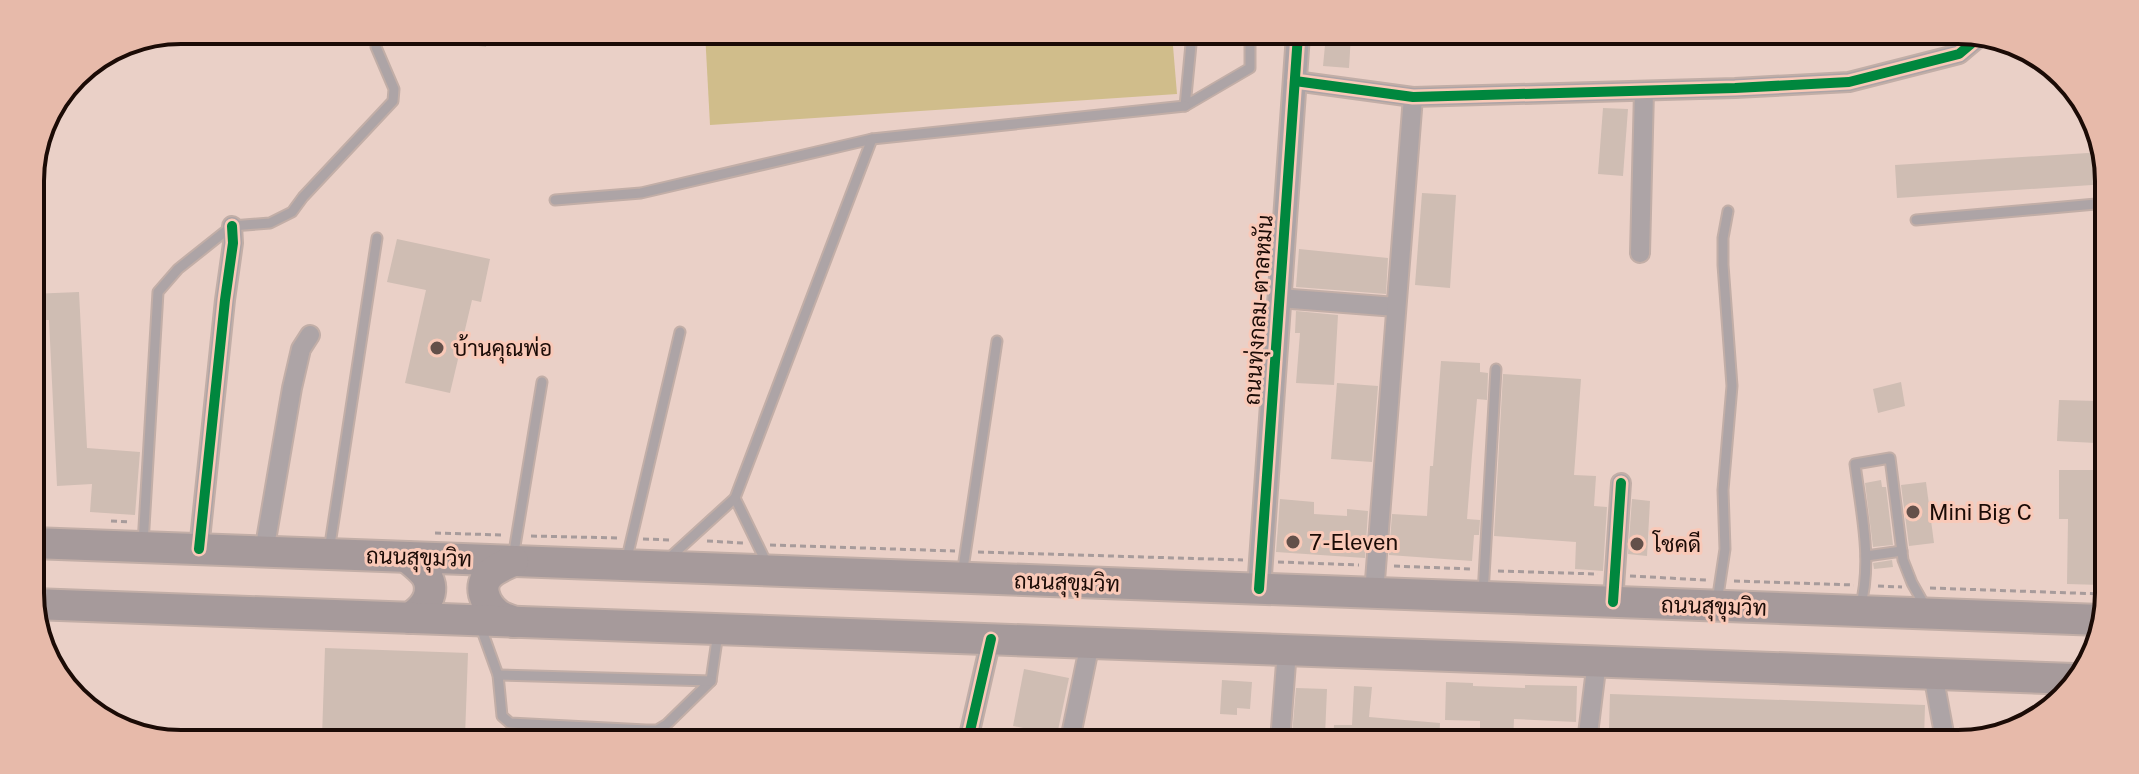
<svg xmlns="http://www.w3.org/2000/svg" width="2139" height="774" font-family="'Public Sans',Sarabun,sans-serif">
<style>
.green{fill:#d0bd8b}
.building{fill:#cfbdb3}
.lines{fill:none;stroke-linecap:round;stroke-linejoin:round}
.service-casing{stroke:#c2aea7;stroke-width:13}
.minor-casing{stroke:#c2aea7;stroke-width:22}
.tertiary-casing{stroke:#c2aea7;stroke-width:26}
.trunk-casing{stroke:#c2aea7;stroke-width:34}
.path{stroke:#a79b9b;stroke-width:3;stroke-dasharray:6 4;stroke-linecap:butt}
.service{stroke:#ada4a6;stroke-width:9}
.minor{stroke:#ada4a6;stroke-width:18}
.tertiary{stroke:#ada4a6;stroke-width:22}
.trunk{stroke:#a69a9b;stroke-width:30}
.cycleway-casing{stroke:#f9c9b8;stroke-width:15}
.cycleway{stroke:#00873e;stroke-width:10}
.poi-dot{fill:#63504a;stroke:#f9c9b8;stroke-width:3}
.labels{text-anchor:middle;dominant-baseline:central;stroke-width:6;stroke-linejoin:round;paint-order:stroke}
.street-label{font-size:22px;fill:#1b0b06;stroke:#f9c9b8}
.poi-label{font-size:22px;fill:#1b0b06;stroke:#f9c9b8;text-anchor:start}
.rim{fill:none;stroke:#1b0b06;stroke-width:4}
</style>
<rect width="100%" height="100%" fill="#ead0c7"/>
<!-- green -->
<polygon class="green" points="705,32 1172,34 1177,94 710,125"/>
<!-- building -->
<g class="building">
<polygon points="429,31 488,31 486,47 428,39"/>
<polygon points="1326,35 1351,35 1349,68 1323,66"/>
<polygon points="1603,108 1628,109 1623,176 1598,174"/>
<polygon points="2104,152 2108,161 2107,184 1897,198 1895,165"/>
<polygon points="1422,193 1456,195 1450,288 1415,285"/>
<polygon points="397,239 490,259 481,302 472,300 450,393 405,383 426,290 387,282"/>
<polygon points="1299,249 1388,258 1386,294 1296,287"/>
<polygon points="79,292 87,448 140,452 135,515 90,512 92,484 57,486 49,320 31,320 31,294"/>
<polygon points="1296,311 1338,315 1334,385 1296,383 1300,333 1295,333"/>
<polygon points="1441,361 1480,363 1480,372 1488,373 1487,400 1477,399 1472,455 1467,519 1480,520 1479,535 1474,535 1472,561 1389,555 1392,514 1427,516 1430,466 1433,466"/>
<polygon points="1503,374 1581,379 1574,475 1596,476 1594,506 1607,507 1603,571 1575,569 1576,542 1494,536"/>
<polygon points="1901,382 1905,406 1878,413 1873,389"/>
<polygon points="1337,383 1378,386 1372,462 1331,459"/>
<polygon points="2059,400 2098,401 2096,443 2057,441"/>
<polygon points="2059,470 2103,470 2102,585 2067,584 2068,519 2059,519"/>
<polygon points="1881,480 1882,487 1886,487 1893,545 1873,547 1865,483"/>
<polygon points="1926,482 1934,543 1909,546 1901,485"/>
<polygon points="1280,499 1314,502 1314,514 1347,516 1347,509 1368,511 1365,558 1276,552"/>
<polygon points="1632,499 1650,501 1647,556 1628,554"/>
<polygon points="1892,560 1893,567 1874,569 1873,563"/>
<polygon points="325,648 468,653 465,737 322,737"/>
<polygon points="1024,669 1069,678 1057,735 1013,726"/>
<polygon points="1222,680 1252,682 1250,709 1237,708 1237,715 1220,714"/>
<polygon points="1446,682 1473,683 1473,686 1525,688 1525,685 1577,686 1576,722 1514,719 1513,742 1480,742 1480,721 1445,720"/>
<polygon points="1354,686 1372,687 1369,717 1440,723 1439,742 1333,741 1334,725 1352,725"/>
<polygon points="1296,688 1327,689 1325,736 1292,735"/>
<polygon points="1610,694 1925,705 1924,740 1700,733 1699,743 1634,742 1635,730 1609,729"/>
</g>
<g class="lines">
<!-- service casing -->
<g class="service-casing">
<g id="service">
<polyline points="1192,34 1185,106 1250,68 1250,35"/>
<polyline points="555,200 641,193 872,139 1185,106"/>
<polyline points="1916,220 2107,203"/>
<polyline points="32,390 34,438"/>
<polyline points="32,438 34,438 40,539"/>
<polyline points="735,498 767,564"/>
<polyline points="143,544 158,292 178,269 232,226 270,223 292,212 303,197 393,101 394,89 376,47 378,31"/>
<polyline points="329,551 377,238"/>
<polyline points="1866,556 1902,551"/>
<polyline points="513,558 542,382"/>
<polyline points="667,560 735,498 872,139"/>
<polyline points="626,562 680,332"/>
<polyline points="962,575 997,341"/>
<polyline points="1483,594 1496,369"/>
<polyline points="1717,602 1725,549 1723,490 1732,386 1723,265 1723,238 1728,211"/>
<path d="M1860,608C1873,561 1861,511 1855,464L1890,458L1903,560L1912,583L1925,606"/>
<polyline points="480,625 498,675 502,716 510,723 646,730 657,730 667,724 711,681 718,633"/>
<polyline points="498,675 711,681"/>
</g>
</g>
<!-- minor casing -->
<g class="minor-casing">
<g id="minor">
<polyline points="1295,81 1413,97 1735,88 1849,82 1959,54 1978,38"/>
<polyline points="1640,253 1644,91"/>
<polyline points="1279,298 1396,307"/>
<polyline points="199,549 225,300 233,243 232,226"/>
<polyline points="264,552 292,388 301,349 310,335"/>
<polyline points="1374,593 1413,97"/>
<polyline points="1613,602 1621,483"/>
<polyline points="1933,674 1946,744"/>
<polyline points="968,740 991,639"/>
<polyline points="1070,740 1090,643"/>
<polyline points="1280,741 1287,650"/>
<polyline points="1587,742 1597,661"/>
</g>
</g>
<!-- tertiary casing -->
<g class="tertiary-casing">
<polyline id="tertiary" points="1259,589 1298,35"/>
</g>
<!-- trunk casing -->
<g class="trunk-casing">
<g id="trunk">
<polyline points="32,543 2101,620"/>
<path d="M407,557C413,562 422,569 426,575C437,593 424,609 410,618"/>
<path d="M513,561C505,565 496,568 490,574C477,585 485,604 496,613C500,617 508,619 514,622"/>
<polyline points="33,604 2074,679"/>
</g>
</g>
<!-- path -->
<g class="path">
<polyline points="111,521 131,522"/>
<polyline points="435,533 503,535"/>
<polyline points="531,536 619,538"/>
<polyline points="643,539 671,540"/>
<polyline points="707,541 743,543"/>
<polyline points="770,545 955,551"/>
<polyline points="978,552 1243,560"/>
<polyline points="1278,562 1359,565"/>
<polyline points="1394,566 1470,569"/>
<polyline points="1498,571 1598,574"/>
<polyline points="1630,576 1706,580"/>
<polyline points="1734,581 1854,585"/>
<polyline points="1878,586 1902,587"/>
<polyline points="1930,588 2102,594"/>
</g>
<!-- service -->
<use href="#service" class="service"/>
<!-- minor -->
<use href="#minor" class="minor"/>
<!-- tertiary -->
<use href="#tertiary" class="tertiary"/>
<!-- trunk -->
<use href="#trunk" class="trunk"/>
<!-- cycleway casing -->
<g class="cycleway-casing">
<g id="cycleway">
<polyline points="1295,81 1413,97 1735,88 1849,82 1959,54 1978,38"/>
<polyline points="199,549 225,300 233,243 232,226"/>
<polyline points="1259,589 1298,35"/>
<polyline points="1613,602 1621,483"/>
<polyline points="968,740 991,639"/>
</g>
</g>
<!-- cycleway -->
<use href="#cycleway" class="cycleway"/>
</g>
<!-- markers -->
<g class="poi-dot">
<circle cx="437" cy="348" r="8"/>
<circle cx="1913" cy="512" r="8"/>
<circle cx="1293" cy="542" r="8"/>
<circle cx="1637" cy="544" r="8"/>
</g>
<g class="labels">
<!-- street labels -->
<g class="street-label">
<text transform="translate(1258 310) rotate(-86)">ถนนทุ่งกลม-ตาลหมัน</text>
<text transform="translate(419 557) rotate(2)">ถนนสุขุมวิท</text>
<text transform="translate(1067 582) rotate(2)">ถนนสุขุมวิท</text>
<text transform="translate(1714 606) rotate(2)">ถนนสุขุมวิท</text>
</g>
<!-- poi labels -->
<g class="poi-label">
<text x="453" y="348">บ้านคุณพ่อ</text>
<text x="1929" y="512">Mini Big C</text>
<text x="1309" y="542">7-Eleven</text>
<text x="1653" y="544">โชคดี</text>
</g>
</g>
<!-- crop -->
<path d="M0 0H2139V774H0ZM181 44H1958A137 137 0 0 1 2095 181V593A137 137 0 0 1 1958 730H181A137 137 0 0 1 44 593V181A137 137 0 0 1 181 44Z" fill="#e7baaa" fill-rule="evenodd"/>
<path class="rim" d="M181 44H1958A137 137 0 0 1 2095 181V593A137 137 0 0 1 1958 730H181A137 137 0 0 1 44 593V181A137 137 0 0 1 181 44Z"/>
</svg>
